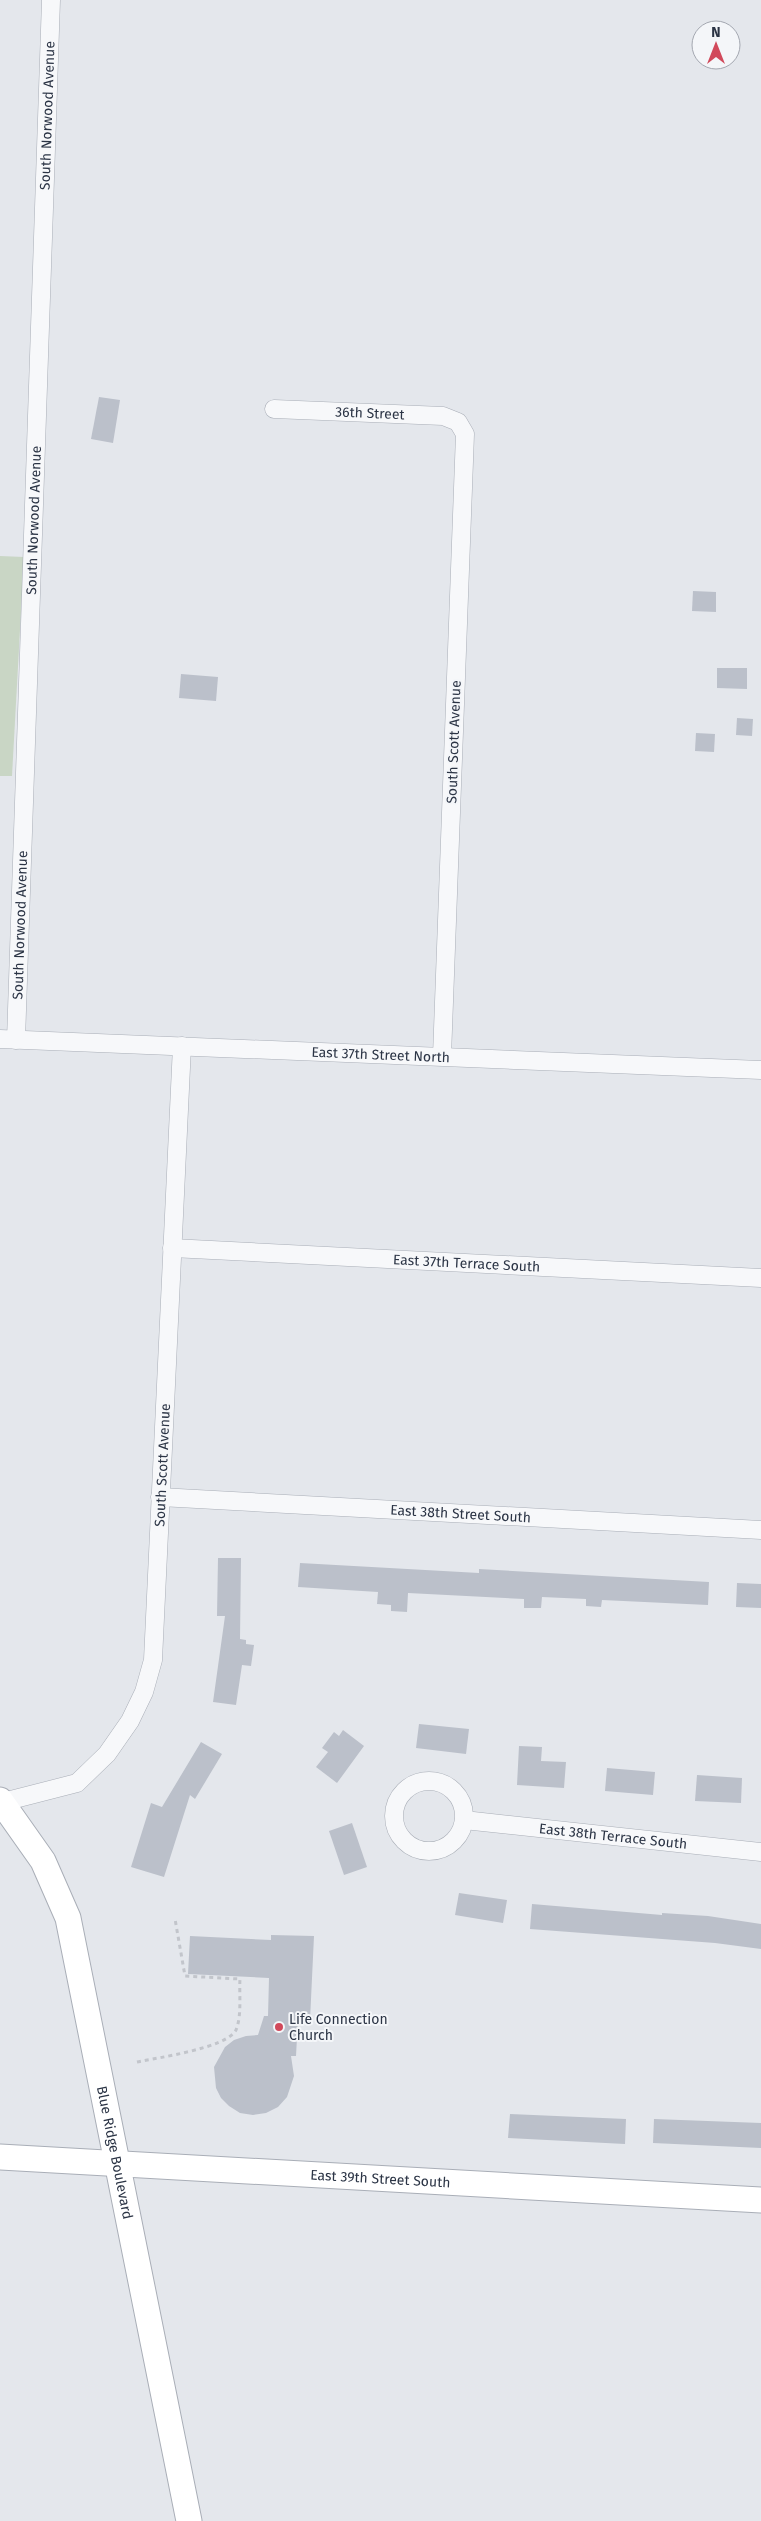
<svg xmlns="http://www.w3.org/2000/svg" width="761" height="2521" font-family="'Fira Sans',sans-serif">
<style>
.green{fill:#c9d6c5}
.building{fill:#bbc0ca}
.lines{fill:none;stroke-linecap:round;stroke-linejoin:round}
.street-casing{stroke:#a9aeb7;stroke-width:19}
.secondary-casing{stroke:#a9aeb7;stroke-width:27}
.path{stroke:#c2c5cb;stroke-width:3;stroke-dasharray:4 4;stroke-linecap:butt}
.street{stroke:#f7f8fa;stroke-width:18}
.secondary{stroke:#fff;stroke-width:25}
.poi-dot{fill:#d1495b;stroke:#f4f6f9;stroke-width:2}
.labels{text-anchor:middle;dominant-baseline:central;stroke-width:4;stroke-linejoin:round;paint-order:stroke}
.street-label{font-size:14px;fill:#2b3445;stroke:#f4f6f9}
.poi-label{font-size:14px;fill:#2b3445;stroke:#f4f6f9;text-anchor:start}
</style>
<rect width="100%" height="100%" fill="#e4e7ec"/>
<!-- green -->
<polygon class="green" points="0,556 24,557 12,776 0,776"/>
<!-- building -->
<g class="building">
<polygon points="99,397 120,400 113,443 91,439"/>
<polygon points="693,591 716,592 716,612 692,611"/>
<polygon points="717,668 747,668 747,689 717,688"/>
<polygon points="181,674 218,677 216,701 179,698"/>
<polygon points="737,718 753,719 752,736 736,735"/>
<polygon points="696,733 715,734 714,752 695,751"/>
<polygon points="218,1558 241,1558 240,1639 246,1640 246,1644 254,1645 251,1666 242,1665 236,1705 213,1702 225,1616 217,1616"/>
<polygon points="300,1563 479,1573 479,1569 709,1582 708,1605 602,1600 601,1607 586,1606 586,1599 542,1597 541,1608 524,1608 524,1599 408,1593 407,1612 391,1611 391,1605 377,1604 378,1592 298,1587"/>
<polygon points="737,1583 761,1584 761,1608 736,1607"/>
<polygon points="419,1724 469,1729 466,1754 416,1748"/>
<polygon points="343,1730 364,1746 337,1783 316,1767 328,1752 322,1748 334,1732 339,1736"/>
<polygon points="201,1742 222,1754 195,1799 190,1795 164,1877 131,1867 151,1803 162,1807"/>
<polygon points="519,1746 542,1747 541,1761 566,1762 564,1788 517,1785"/>
<polygon points="607,1768 655,1772 653,1795 605,1791"/>
<polygon points="697,1775 742,1778 741,1803 695,1801"/>
<polygon points="352,1823 367,1867 344,1875 329,1831"/>
<polygon points="459,1893 507,1900 503,1923 455,1915"/>
<polygon points="532,1904 662,1915 662,1913 708,1916 761,1924 761,1949 715,1943 530,1929"/>
<polygon points="271,1935 314,1936 310,2020 298,2019 296,2056 291,2056 294,2076 287,2097 278,2107 266,2113 253,2115 240,2113 229,2106 221,2098 216,2088 214,2067 225,2047 234,2040 246,2036 258,2035 264,2016 268,2016 269,1978 188,1974 190,1936 271,1940"/>
<polygon points="510,2114 626,2119 625,2144 508,2138"/>
<polygon points="654,2119 761,2123 761,2148 653,2143"/>
</g>
<g class="lines">
<!-- street casing -->
<g class="street-casing">
<g id="street">
<path id="s1" d="M274,409L443,416L458,422L465,434L442,1056"/>
<path id="s2" d="M0,1039L761,1070"/>
<path id="s3" d="M16,1040L51,0"/>
<path id="s4" d="M172,1248L761,1278"/>
<path id="s5" d="M160,1497L761,1530"/>
<circle cx="429" cy="1816" r="35"/>
<path id="s6" d="M3,1802L77,1783L107,1754L130,1721L144,1692L153,1660L182,1046"/>
<path id="s7" d="M464,1820L761,1852"/>
</g>
</g>
<!-- secondary casing -->
<g class="secondary-casing">
<g id="secondary">
<path id="s8" d="M0,1800L43,1861L68,1918L189,2521"/>
<path id="s9" d="M0,2157L761,2200"/>
</g>
</g>
<!-- path -->
<path class="path" d="M137,2062C156,2058 227,2048 236,2030C242,2015 239,1995 240,1979L185,1976L175,1919"/>
<!-- street -->
<use href="#street" class="street"/>
<!-- secondary -->
<use href="#secondary" class="secondary"/>
</g>
<!-- markers -->
<circle class="poi-dot" cx="279" cy="2027" r="5"/>
<g class="labels">
<!-- street labels -->
<g class="street-label">
<text stroke="none"><textPath href="#s3" startOffset="925">South Norwood Avenue</textPath></text>
<text stroke="none"><textPath href="#s1" startOffset="96">36th Street</textPath></text>
<text stroke="none"><textPath href="#s3" startOffset="520">South Norwood Avenue</textPath></text>
<text transform="translate(454 742) rotate(-88)">South Scott Avenue</text>
<text stroke="none"><textPath href="#s3" startOffset="115">South Norwood Avenue</textPath></text>
<text stroke="none"><textPath href="#s2" startOffset="381">East 37th Street North</textPath></text>
<text stroke="none"><textPath href="#s4" startOffset="295">East 37th Terrace South</textPath></text>
<text stroke="none"><textPath href="#s6" startOffset="419">South Scott Avenue</textPath></text>
<text stroke="none"><textPath href="#s5" startOffset="301">East 38th Street South</textPath></text>
<text stroke="none"><textPath href="#s7" startOffset="150">East 38th Terrace South</textPath></text>
<text stroke="none"><textPath href="#s8" startOffset="376">Blue Ridge Boulevard</textPath></text>
<text stroke="none"><textPath href="#s9" startOffset="381">East 39th Street South</textPath></text>
</g>
<!-- poi labels -->
<g class="poi-label">
<text x="289" y="2019">Life Connection<tspan x="289" dy="16">Church</tspan></text>
</g>
</g>
<!-- north arrow -->
<g transform="translate(716 45)"><circle r="24" fill="#f4f6f9" stroke="#a4a8b1"/>
<path d="M0-4L9 19L0 12L-9 19Z" fill="#d1495b"/>
<text y="-8" font-size="14" font-weight="bold" text-anchor="middle" fill="#2b3445">N</text>
</g>
</svg>
